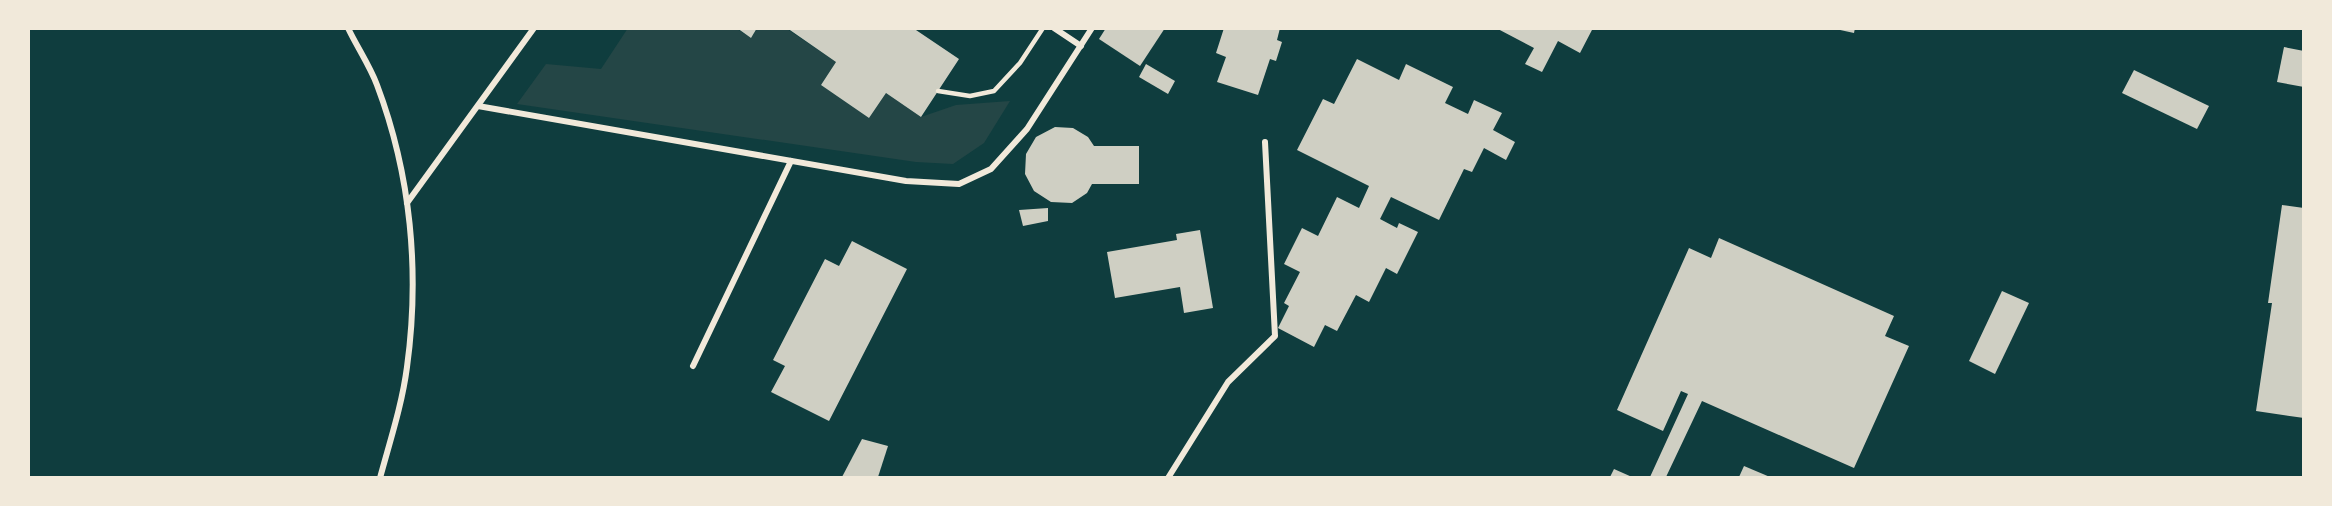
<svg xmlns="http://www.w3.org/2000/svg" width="2332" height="506" font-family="'Noto Sans',sans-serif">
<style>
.green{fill:#244646}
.building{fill:#cfcfc3}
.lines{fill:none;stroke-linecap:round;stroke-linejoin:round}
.service{stroke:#f1e9da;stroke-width:4.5}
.minor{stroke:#f1e9da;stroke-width:6}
</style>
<rect width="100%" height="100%" fill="#0f3d3e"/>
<!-- green -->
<polygon class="green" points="628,28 737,29 751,38 757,29 787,29 836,62 821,85 869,118 886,93 921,117 956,105 1010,101 984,143 953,164 916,162 517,104 546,64 601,69"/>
<!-- building -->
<g class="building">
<polygon points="737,28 757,28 751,38"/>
<polygon points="787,28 913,28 959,59 921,117 886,93 869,118 821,85 836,62"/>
<polygon points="1106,28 1165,28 1140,66 1099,39"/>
<polygon points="1224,28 1280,28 1277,40 1282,42 1276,61 1270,59 1258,95 1217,82 1226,57 1216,53"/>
<polygon points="1496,28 1593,28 1580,53 1558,41 1542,72 1525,64 1534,48"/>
<polygon points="1831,28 1855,28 1854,33"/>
<polygon points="2284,47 2304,51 2304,87 2277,82"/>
<polygon points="1357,59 1399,80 1406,64 1453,87 1445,103 1468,114 1474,100 1502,113 1493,130 1515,142 1506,160 1484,148 1472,172 1464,169 1439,220 1391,197 1380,219 1397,228 1399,223 1418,232 1397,274 1386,268 1369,302 1356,295 1337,331 1325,325 1314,347 1278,328 1289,306 1284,303 1300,272 1284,264 1302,228 1318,236 1337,197 1359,208 1369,186 1297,150 1323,99 1334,104"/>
<polygon points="1146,64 1175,81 1168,94 1139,77"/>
<polygon points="2134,70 2209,106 2197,129 2122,93"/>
<polygon points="1055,127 1073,128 1088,137 1094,146 1139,146 1139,184 1092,184 1087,193 1072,203 1051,202 1034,191 1025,174 1026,154 1036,137"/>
<polygon points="2282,205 2304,208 2304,418 2256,411 2272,303 2268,303"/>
<polygon points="1048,208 1048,221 1023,226 1019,210"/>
<polygon points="1200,230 1213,308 1184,313 1180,287 1115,298 1107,252 1177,240 1176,234"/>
<polygon points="1719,238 1894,316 1885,336 1909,346 1854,468 1702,401 1666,477 1650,477 1688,394 1681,391 1663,431 1617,410 1689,248 1711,258"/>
<polygon points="852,241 907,269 829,421 771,392 785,366 773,360 825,259 839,266"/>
<polygon points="2002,291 2029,303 1995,374 1969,361"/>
<polygon points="862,439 888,446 878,477 842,477"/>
<polygon points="1744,466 1770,477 1739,477"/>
<polygon points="1614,469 1632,477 1610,477"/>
</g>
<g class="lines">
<!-- service -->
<polyline class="service" points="938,91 970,96 994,91 1020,63 1043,28"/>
<!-- minor -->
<g class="minor">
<path d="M348,28C357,47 370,66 377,85C411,175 420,272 407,367C402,405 390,441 380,478"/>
<polyline points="1054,28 1081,46"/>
<polyline points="478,106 906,181 959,184 991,169 1027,129 1092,28"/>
<polyline points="407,203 534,28"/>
<polyline points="693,366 791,161"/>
<polyline points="1168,478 1228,382 1275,336 1265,142"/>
</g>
</g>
<!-- border -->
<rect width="2332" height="506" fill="none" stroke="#f1e9da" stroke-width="60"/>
</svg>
